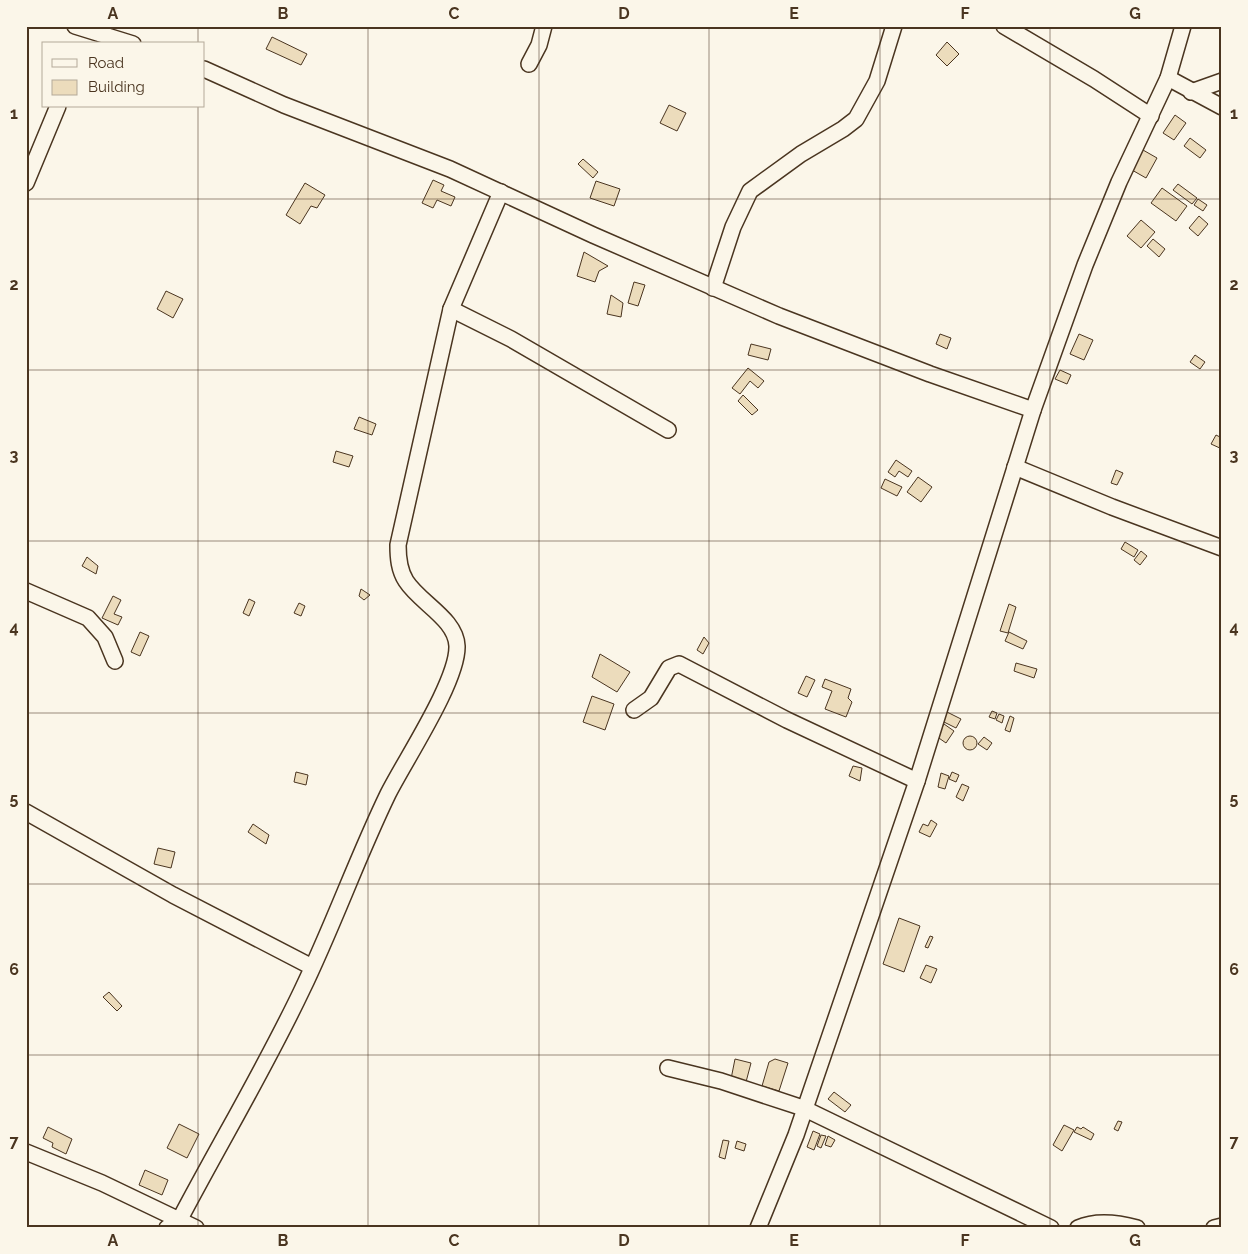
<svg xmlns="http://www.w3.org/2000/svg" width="1248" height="1254" font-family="Raleway,sans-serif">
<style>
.building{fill:#ecdcbc;stroke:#4a3520}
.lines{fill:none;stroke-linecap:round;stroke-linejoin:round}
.minor-casing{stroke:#4a3520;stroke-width:18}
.minor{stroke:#fbf6e9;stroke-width:15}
.grid{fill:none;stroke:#4a3520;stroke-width:1;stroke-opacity:0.55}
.neatline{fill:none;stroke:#4a3520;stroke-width:2}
.grid-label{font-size:16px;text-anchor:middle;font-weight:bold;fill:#4a3520}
</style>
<rect width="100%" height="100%" fill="#fbf6e9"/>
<!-- building -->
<g class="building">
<polygon points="272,37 307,54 301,65 266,49"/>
<polygon points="947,42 959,54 947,66 936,55"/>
<polygon points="669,105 686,113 677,131 660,123"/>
<polygon points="1175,115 1186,123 1174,140 1163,133"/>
<polygon points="1190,138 1206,150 1200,158 1184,146"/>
<polygon points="1143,150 1157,158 1146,178 1132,170"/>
<polygon points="583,159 598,172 593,178 578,164"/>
<polygon points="433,180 444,185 441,191 455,197 451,206 437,200 433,208 422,203"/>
<polygon points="596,181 620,189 614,206 590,198"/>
<polygon points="305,183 325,195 317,208 311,206 300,224 286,215"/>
<polygon points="1178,184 1197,198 1192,204 1173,190"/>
<polygon points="1162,188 1187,206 1176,221 1151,203"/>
<polygon points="1198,199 1207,205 1203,211 1194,205"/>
<polygon points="1199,216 1208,224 1198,236 1189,228"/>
<polygon points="1141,220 1155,232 1141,248 1127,236"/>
<polygon points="1153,239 1165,249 1159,257 1147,246"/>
<polygon points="584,252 608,266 599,271 595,282 577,276"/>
<polygon points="634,282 645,285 638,306 628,303"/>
<polygon points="166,291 183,299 173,318 157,309"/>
<polygon points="611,295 623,303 621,317 607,314"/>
<polygon points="940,334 951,338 947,349 936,344"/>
<polygon points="1079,334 1093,340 1084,360 1070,354"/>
<polygon points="751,344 771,349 768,360 748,355"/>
<polygon points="1195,355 1205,362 1200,369 1190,362"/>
<polygon points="748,368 764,381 758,388 750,381 740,394 732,388"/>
<polygon points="1060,370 1071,375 1067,384 1055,379"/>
<polygon points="743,395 758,410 752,415 738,401"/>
<polygon points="359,417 376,424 372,435 354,429"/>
<polygon points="1216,435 1222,438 1222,449 1211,444"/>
<polygon points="336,451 353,456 349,467 333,462"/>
<polygon points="896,460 912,471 908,477 899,471 895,477 888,472"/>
<polygon points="1116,470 1123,473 1117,485 1111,483"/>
<polygon points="918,477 932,487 921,502 907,492"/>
<polygon points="885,479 902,487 897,496 881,488"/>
<polygon points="1125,542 1138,550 1134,557 1121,549"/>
<polygon points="1141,551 1147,556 1140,565 1134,560"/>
<polygon points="87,557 98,566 96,574 82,566"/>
<polygon points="361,589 370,595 364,600 359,596"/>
<polygon points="113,596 121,600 114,614 122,617 118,625 102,618"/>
<polygon points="249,599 255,602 249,616 243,613"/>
<polygon points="299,603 305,606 301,616 294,613"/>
<polygon points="1009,604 1016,607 1008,633 1000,631"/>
<polygon points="140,632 149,636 140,656 131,652"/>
<polygon points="1009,632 1027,641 1023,649 1005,641"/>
<polygon points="704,637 709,643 703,654 697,650"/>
<polygon points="600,654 630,672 617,692 592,677"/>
<polygon points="1016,663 1037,669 1034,678 1014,671"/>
<polygon points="806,676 815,680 807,697 798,693"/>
<polygon points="825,679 851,689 848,698 852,702 846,717 825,709 832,691 822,687"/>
<polygon points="592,696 614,704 605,730 583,722"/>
<polygon points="992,711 997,713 995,719 989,717"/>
<polygon points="947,712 961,719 956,728 942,721"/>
<polygon points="999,714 1004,716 1002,723 996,720"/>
<polygon points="1010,716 1014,718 1010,732 1005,730"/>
<polygon points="944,724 954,731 946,743 936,736"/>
<circle cx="970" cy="743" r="7"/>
<polygon points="984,737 992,743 987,750 978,744"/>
<polygon points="853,766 862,768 860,781 849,776"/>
<polygon points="296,772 308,775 306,785 294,782"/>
<polygon points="952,772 959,775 956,782 949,779"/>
<polygon points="941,773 949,776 945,789 938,787"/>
<polygon points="962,784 969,787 963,801 956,797"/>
<polygon points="931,820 937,824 930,837 919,832 923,824 928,826"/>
<polygon points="253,824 269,835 266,844 248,832"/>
<polygon points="158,848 175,852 171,868 154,864"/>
<polygon points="899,918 920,926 904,972 883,964"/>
<polygon points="930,936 933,937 928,948 925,947"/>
<polygon points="926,965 937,969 931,983 920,978"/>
<polygon points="109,992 122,1006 117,1011 103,997"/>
<polygon points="735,1059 751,1063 746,1082 731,1079"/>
<polygon points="775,1059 788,1063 779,1091 762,1086 769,1062"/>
<polygon points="834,1092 851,1105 845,1112 828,1099"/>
<polygon points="1118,1121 1122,1122 1118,1131 1114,1129"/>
<polygon points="179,1124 199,1134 187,1158 167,1148"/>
<polygon points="1064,1125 1074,1130 1062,1151 1053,1145"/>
<polygon points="48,1127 72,1139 66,1154 52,1147 53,1143 43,1138"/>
<polygon points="1077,1127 1081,1129 1083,1127 1094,1134 1091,1140 1074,1132"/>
<polygon points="813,1131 820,1134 814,1150 807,1147"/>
<polygon points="821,1135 826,1136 821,1148 817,1146"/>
<polygon points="828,1136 835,1140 831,1147 825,1145"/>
<polygon points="723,1140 729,1141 725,1159 719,1157"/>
<polygon points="737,1141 746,1144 744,1151 735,1148"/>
<polygon points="145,1170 168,1180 162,1195 139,1185"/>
</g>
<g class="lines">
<!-- minor casing -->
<g class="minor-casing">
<g id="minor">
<polyline points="75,26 133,44"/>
<polyline points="1004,26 1094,79 1151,116"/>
<polyline points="529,64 539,45 544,26"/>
<polyline points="204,69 284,105 450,169 593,235 779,316 930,374 1033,410"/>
<polyline points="1168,78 1222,107"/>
<polyline points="1191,92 1222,81"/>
<polyline points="26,183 58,106"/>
<polyline points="713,288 733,227 750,191 801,154 843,129 856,119 877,81 894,26"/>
<polyline points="451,309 511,339 668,430"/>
<polyline points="1015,467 1112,507 1222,548"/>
<polyline points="26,591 88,618 105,637 115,661"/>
<polyline points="634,710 651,698 669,668 679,664 787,720 917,781"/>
<polyline points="26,812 173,895 312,967"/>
<polyline points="668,1068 721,1081 803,1108 1051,1228"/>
<polyline points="26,1152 102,1183 196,1228"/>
<path d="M167,1228L180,1219C220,1143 265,1068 302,990C333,926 357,858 388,794C405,760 458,681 457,646C456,619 420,603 406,581C399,570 398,558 398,545L451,309L501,192"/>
<polyline points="758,1228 796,1135 917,781 1033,410 1085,265 1119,182 1168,78 1183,26"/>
<path d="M1078,1228C1096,1220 1119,1223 1137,1228"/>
<polyline points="1214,1228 1222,1226"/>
</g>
</g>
<!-- minor -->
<use href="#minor" class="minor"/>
</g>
<!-- grid -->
<path class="grid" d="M198,26V44M368,26V1228M539,26V1228M709,26V1228M880,26V1228M1050,26V1228M198,106V1228M26,199H1222M26,370H1222M26,541H1222M26,713H1222M26,884H1222M26,1055H1222"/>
<!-- border -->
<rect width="1248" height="1254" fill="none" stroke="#fbf6e9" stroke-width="55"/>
<!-- legend -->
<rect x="42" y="42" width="162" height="65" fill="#fbf6e9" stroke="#b4a999"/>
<rect x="52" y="59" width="25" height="8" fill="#fbf6e9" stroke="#b4a999"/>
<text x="88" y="68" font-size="15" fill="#4a3520">Road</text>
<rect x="52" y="80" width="25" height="15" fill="#ecdcbc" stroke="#b4a999"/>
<text x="88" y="92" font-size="15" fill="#4a3520">Building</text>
<rect x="28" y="28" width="1192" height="1198" class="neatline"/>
<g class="grid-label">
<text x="113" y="19">A</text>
<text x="283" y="19">B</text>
<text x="454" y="19">C</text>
<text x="624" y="19">D</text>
<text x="794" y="19">E</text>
<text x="965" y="19">F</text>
<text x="1135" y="19">G</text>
<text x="14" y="119">1</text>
<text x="1234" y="119">1</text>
<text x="14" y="290">2</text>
<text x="1234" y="290">2</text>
<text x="14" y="461">3</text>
<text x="1234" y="461">3</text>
<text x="14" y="633">4</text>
<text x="1234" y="633">4</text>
<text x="14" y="804">5</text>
<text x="1234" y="804">5</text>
<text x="14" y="975">6</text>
<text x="1234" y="975">6</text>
<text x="14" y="1147">7</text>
<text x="1234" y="1147">7</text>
<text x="113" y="1246">A</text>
<text x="283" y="1246">B</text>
<text x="454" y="1246">C</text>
<text x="624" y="1246">D</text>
<text x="794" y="1246">E</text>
<text x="965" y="1246">F</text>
<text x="1135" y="1246">G</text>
</g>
</svg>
